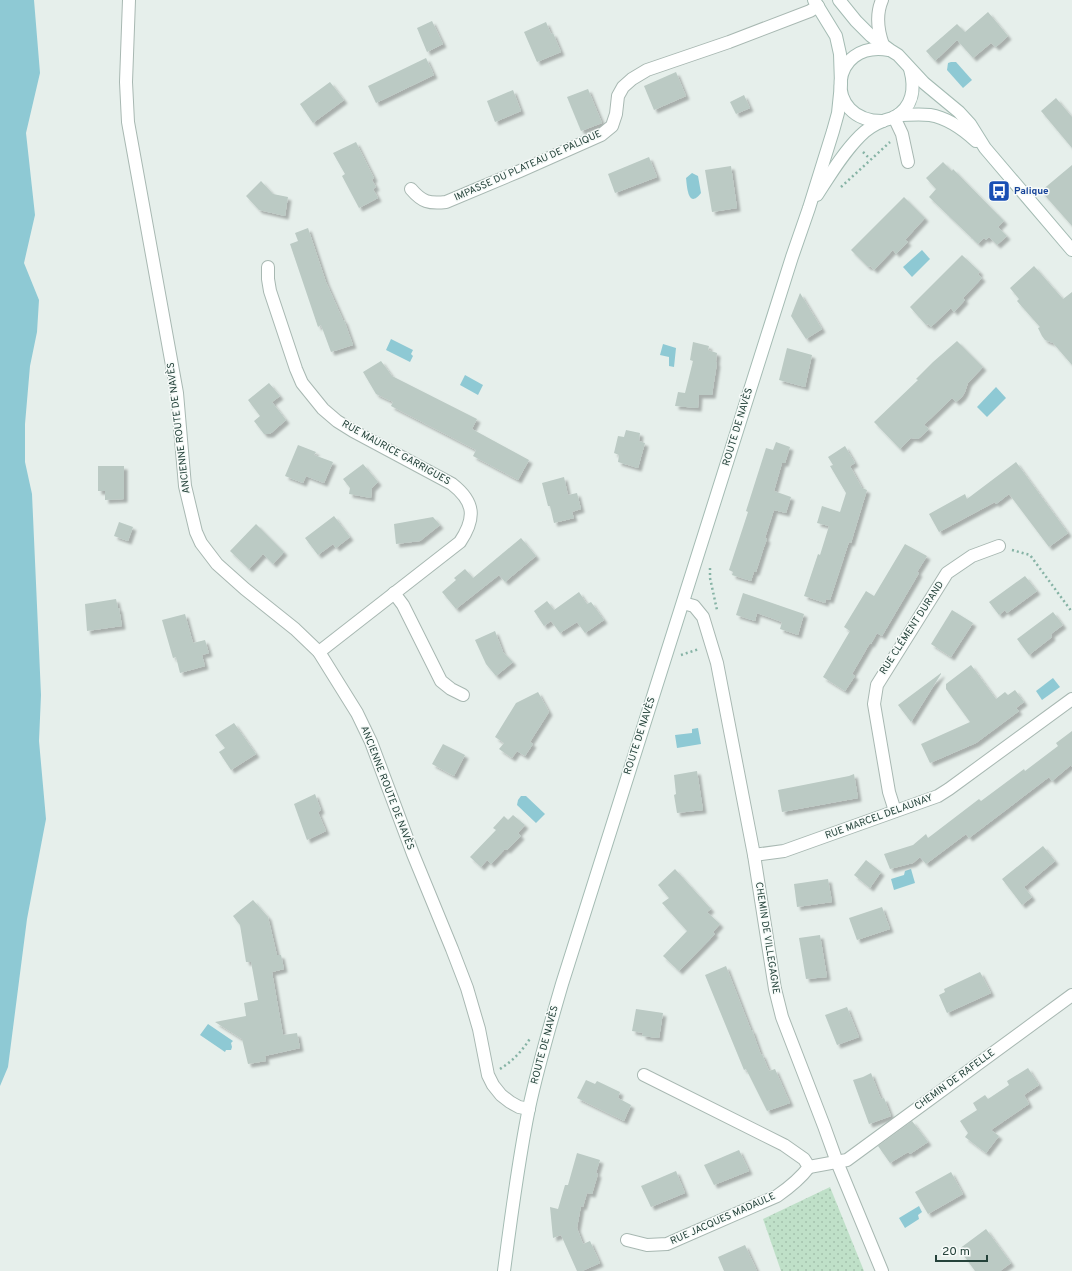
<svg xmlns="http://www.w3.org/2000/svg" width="1072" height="1271" font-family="Overpass,sans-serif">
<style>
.grass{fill:url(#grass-dots)}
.water{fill:#8ec9d4}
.building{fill:#bbcac4;filter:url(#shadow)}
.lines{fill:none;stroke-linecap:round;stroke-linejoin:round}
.street-casing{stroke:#a8b8b2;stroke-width:14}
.secondary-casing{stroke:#a4bbb3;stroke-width:14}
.path{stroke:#86b3a5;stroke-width:2.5;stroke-dasharray:2 3;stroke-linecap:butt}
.street{stroke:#fff;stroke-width:12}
.secondary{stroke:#fff;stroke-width:12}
.labels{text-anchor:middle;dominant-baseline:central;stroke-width:3;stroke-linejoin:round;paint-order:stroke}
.street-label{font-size:10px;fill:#24423a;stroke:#f7fbf9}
.transit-label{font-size:10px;font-weight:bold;fill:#164399;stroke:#f7fbf9;text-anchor:start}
</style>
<defs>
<pattern id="grass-dots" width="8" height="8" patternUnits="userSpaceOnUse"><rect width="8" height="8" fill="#bfe0c8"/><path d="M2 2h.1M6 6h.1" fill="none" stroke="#a4c1ad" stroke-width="1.8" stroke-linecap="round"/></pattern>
<filter id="shadow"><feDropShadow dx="3.5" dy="3.5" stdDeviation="1" flood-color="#0004"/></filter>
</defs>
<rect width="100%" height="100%" fill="#e6efeb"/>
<!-- grass -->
<polygon class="grass" points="830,1187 864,1271 781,1271 763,1219"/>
<!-- water -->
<g class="water">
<polygon points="0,0 34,0 40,73 26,133 35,215 24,263 39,300 37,332 30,366 25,424 25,462 32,494 41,695 39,741 46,819 27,919 8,1067 0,1086"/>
<polygon points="951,62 956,62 972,80 963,88 947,70 948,63"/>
<path d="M692,173L698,176L701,193C688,210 687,186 686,178Z"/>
<polygon points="922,250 930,259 912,277 903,267"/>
<polygon points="391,339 413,350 411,354 413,356 410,362 386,350"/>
<polygon points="663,344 676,348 674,367 669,366 669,357 660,355"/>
<polygon points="465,375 483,385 478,395 460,385"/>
<polygon points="996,387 1006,398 987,417 977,407"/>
<polygon points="1053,678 1060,687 1042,700 1036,691"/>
<polygon points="698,728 701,744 677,748 675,735 692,733 692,729"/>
<polygon points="521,796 526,796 545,814 536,823 517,805 518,800"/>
<polygon points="911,869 915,883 894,890 891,879 904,875 905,871"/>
<polygon points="208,1024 233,1041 231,1043 232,1047 231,1050 226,1050 225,1052 200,1035"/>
<polygon points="919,1206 922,1212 918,1215 919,1219 905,1228 899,1218"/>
</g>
<!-- building -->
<g class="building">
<polygon points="988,12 1008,36 996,47 991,43 973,58 957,40 935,61 926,51 957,24 965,32"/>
<polygon points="432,21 443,44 427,52 417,28"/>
<polygon points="546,22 551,34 553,33 561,52 537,62 524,32"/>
<polygon points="426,58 434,75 376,103 368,86"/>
<polygon points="676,72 686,96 654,110 644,86"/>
<polygon points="330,82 344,100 313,123 300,104"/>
<polygon points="588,89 602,123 581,131 567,97"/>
<polygon points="513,90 521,111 495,122 487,101"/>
<polygon points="744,95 750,108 736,114 730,102"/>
<polygon points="1056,98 1072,117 1072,148 1041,111"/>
<polygon points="356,142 374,178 372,180 376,187 373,189 378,198 359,208 342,176 345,174 333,153"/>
<polygon points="649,157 657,177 615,193 608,174"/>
<polygon points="943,162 952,171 953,169 1004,221 998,227 1007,236 997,245 989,237 986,240 984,238 978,244 929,197 936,189 926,178"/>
<polygon points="1072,165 1072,226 1041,191"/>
<polygon points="731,166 737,208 712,212 705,170"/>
<polygon points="261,181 273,194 288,197 285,216 259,210 246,196"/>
<polygon points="904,197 925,218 905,240 908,242 896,254 893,250 874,270 870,266 868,267 851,250"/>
<polygon points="308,228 326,282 343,320 344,320 353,345 331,352 321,325 318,327 290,244 298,241 295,233"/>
<polygon points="962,255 980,272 978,274 982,278 963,298 965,300 954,312 951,308 931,327 928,324 926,325 910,307"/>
<polygon points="1034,266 1063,299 1072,292 1072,365 1053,343 1045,340 1042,336 1038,328 1040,327 1017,301 1019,299 1010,288"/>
<polygon points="800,293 822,329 806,339 791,316"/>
<polygon points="957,341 983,367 968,383 965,392 962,397 956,402 952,398 924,425 929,429 923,435 918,439 911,438 900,449 874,422 918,380 916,379 933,362"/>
<polygon points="693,342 709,346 708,350 717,353 716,362 717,363 712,395 699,395 698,408 675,406 678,392 685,393 693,361 690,360"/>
<polygon points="787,348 812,355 805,387 779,380"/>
<polygon points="381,361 392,376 477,419 472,429 529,460 518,480 473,456 476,450 391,406 393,402 376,394 363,372"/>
<polygon points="269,383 280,396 272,402 286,420 270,434 264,434 254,421 260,416 248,400"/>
<polygon points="626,430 640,433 639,441 645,443 638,468 618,462 619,455 614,453 618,436 624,437"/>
<polygon points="776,442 790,447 785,463 782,463 774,491 791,497 786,513 774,510 765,538 767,539 764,547 756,572 754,572 751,581 732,575 733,572 729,570 748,512 746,511 766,448 773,450"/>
<polygon points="298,445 316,452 314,455 333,462 324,483 306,476 303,483 285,476"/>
<polygon points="845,446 855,463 850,466 862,488 867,490 851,543 849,542 830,600 826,599 825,603 804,596 818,554 820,555 829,526 817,523 822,506 840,512 846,493 830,466 833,465 828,457"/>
<polygon points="1016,462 1068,533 1049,547 1009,494 996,504 995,502 939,532 929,514 965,494 967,499"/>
<polygon points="363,464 378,482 372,488 371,498 349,494 350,488 343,479"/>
<polygon points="98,466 124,466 124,499 105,500 105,491 98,491"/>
<polygon points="564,477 568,495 577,493 581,509 572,512 574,518 554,523 550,506 548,506 542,483"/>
<polygon points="334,516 350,537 336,548 333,544 318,555 305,538"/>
<polygon points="433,517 440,525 420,541 396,544 394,524"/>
<polygon points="119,522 133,527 128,541 114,536"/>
<polygon points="256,524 284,552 273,564 263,554 249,569 230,551"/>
<polygon points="521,538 536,556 505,582 499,575 456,609 442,592 456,580 454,578 465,569 473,578"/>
<polygon points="905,544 927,556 917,572 919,573 882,636 877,633 871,644 870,643 852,674 855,676 845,691 823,677 850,631 844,627 866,591 874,596"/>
<polygon points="1025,576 1037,591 1007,613 1005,610 999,615 989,602"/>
<polygon points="579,592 587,604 591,602 604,620 585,633 577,622 560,633 551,621 544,626 534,611 547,601 554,610"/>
<polygon points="743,593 804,614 798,635 780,629 782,622 757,613 755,621 736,615"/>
<polygon points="116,599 118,608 119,608 122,626 87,631 85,604"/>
<polygon points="952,610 973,623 951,657 931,644"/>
<polygon points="1053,612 1063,625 1051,634 1052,637 1029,655 1017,639"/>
<polygon points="185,614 193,643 205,640 209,653 202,655 205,666 180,673 176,657 173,658 162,620"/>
<polygon points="495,631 503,652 513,662 496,676 486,664 475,640"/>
<polygon points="971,665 996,699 1005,692 1008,695 1015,690 1024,702 1016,708 1019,711 976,743 930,763 921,744 970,722 946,689 946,684"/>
<polygon points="941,673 941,674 911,722 898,705"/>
<polygon points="538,692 549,712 530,742 533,744 525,756 517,751 512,758 499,749 504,743 495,737 516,703"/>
<polygon points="234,723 256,754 231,770 219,752 225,748 215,735"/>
<polygon points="1072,731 1072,767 1071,765 1052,781 1049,777 969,838 966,834 926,864 920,857 913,863 890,869 884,854 913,845 926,834 928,838 979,799 981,801 1024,769 1025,771 1058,746 1056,743"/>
<polygon points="443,744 465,755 454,776 432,764"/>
<polygon points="697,771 703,810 677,813 674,795 676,794 674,775"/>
<polygon points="854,774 858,798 782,812 778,790 849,776"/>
<polygon points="315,794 321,810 318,812 326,831 307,840 294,804"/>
<polygon points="513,815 525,825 518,833 521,836 507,850 505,849 491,864 487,860 481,867 470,857 496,830 493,828 504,816 508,820"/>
<polygon points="1043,846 1055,861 1024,887 1032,897 1022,905 1002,879"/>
<polygon points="866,860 881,872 870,888 854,875"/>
<polygon points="675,869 711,909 707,912 720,924 713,932 715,934 679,971 663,956 687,931 662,903 669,898 658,885"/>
<polygon points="828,879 832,902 797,907 794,884"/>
<polygon points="253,900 268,917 277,955 281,955 284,969 272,972 283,1035 297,1033 300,1048 265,1056 266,1061 248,1064 242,1039 215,1022 246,1016 244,1003 258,1000 251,962 246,962 240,925 233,916"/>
<polygon points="882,907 890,929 857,940 849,918"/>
<polygon points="820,935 827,977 806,979 799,938"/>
<polygon points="726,966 751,1030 752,1030 761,1055 762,1054 769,1071 775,1069 790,1103 767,1111 746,1069 744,1070 705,975"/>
<polygon points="980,972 991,993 947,1013 939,995 945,992 944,989"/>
<polygon points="847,1007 859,1037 837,1045 825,1015"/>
<polygon points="636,1009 663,1013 659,1038 642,1036 643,1033 632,1031"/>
<polygon points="1028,1068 1039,1085 1024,1095 1029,1104 991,1130 999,1136 986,1153 965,1137 968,1133 960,1121 977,1110 973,1103 985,1095 988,1099 1009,1085 1007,1081"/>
<polygon points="871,1073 881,1099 884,1098 891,1116 869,1124 853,1080 863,1077"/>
<polygon points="586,1080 595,1084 597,1081 620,1092 618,1098 631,1105 624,1121 577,1098"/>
<polygon points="912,1121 928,1142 910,1154 908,1152 890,1163 878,1146"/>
<polygon points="739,1150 749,1171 714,1185 704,1165"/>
<polygon points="577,1153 600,1160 596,1173 598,1174 592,1194 587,1193 583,1207 581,1206 577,1228 583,1244 590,1241 600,1263 582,1271 577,1271 561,1235 553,1238 550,1207 558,1209 565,1185 568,1185"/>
<polygon points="676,1171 685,1193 651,1207 641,1186"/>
<polygon points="951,1172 963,1194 928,1214 915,1192"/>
<polygon points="986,1229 1011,1263 1000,1271 975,1271 959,1249"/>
<polygon points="745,1245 757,1271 724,1271 718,1257"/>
</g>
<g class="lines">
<!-- street casing -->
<g class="street-casing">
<g id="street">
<polyline points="129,0 126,82 128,122 177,393 185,486 196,532 201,543 217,564 245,589 295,629 319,652 357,713 371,742 413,854 452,949 467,988 479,1029 488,1075 493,1085 501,1095 510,1102 519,1107 529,1109"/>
<path d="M882,0C876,14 878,31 883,45"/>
<polyline points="894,117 902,134 908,162"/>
<path d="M411,189C422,202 429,204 446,202L520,171L601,135L612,126L616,114L618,96L623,87L632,79L647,70L729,42L810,11L818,6"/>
<path d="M268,267V279L270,291L296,369L302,383L323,409L337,421L353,431L452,484C475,502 476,518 460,542L319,652"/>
<polyline points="394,593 403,605 441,681 451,689 463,695"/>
<polyline points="683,603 694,606 703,617 717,663 754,855 775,989 782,1017 824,1126 837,1162 882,1271"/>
<polyline points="895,811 889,792 874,704 877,685 947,573 972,556 999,546"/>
<polyline points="754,855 784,851 938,796 949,789 1072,699"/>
<polyline points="809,1167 847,1160 1072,995"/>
<path d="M627,1240L647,1245L667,1244L777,1196C790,1187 800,1179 809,1167L804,1159L784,1145L644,1075"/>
</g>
</g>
<!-- secondary casing -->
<g class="secondary-casing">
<g id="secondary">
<polyline points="839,0 856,21 871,36 890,50 898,55 924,83 959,112 970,124 985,148 1072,250"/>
<path d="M898,115C908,115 919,114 930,115C948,118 963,129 976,141"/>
<path d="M883,121C822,122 829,39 889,50"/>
<path d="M817,195C830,175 843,153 860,136C866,130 875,124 883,121C887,119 891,119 895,117C914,106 915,87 910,69"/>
<path d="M504,1271C511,1217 518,1162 529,1108C538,1066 550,1025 562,984L792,257L809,208L833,131L838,113L841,84L840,54L836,36L814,0"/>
</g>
</g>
<!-- path -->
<g class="path">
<polyline points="863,152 870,159"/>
<polyline points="841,187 890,142"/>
<polyline points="1012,550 1030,555 1072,612"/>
<polyline points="710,568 710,578 717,610"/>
<polyline points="681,655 699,649"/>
<path d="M500,1069C513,1061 523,1050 531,1037"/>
</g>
<!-- street -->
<use href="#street" class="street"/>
<!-- secondary -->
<use href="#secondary" class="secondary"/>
</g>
<!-- icons -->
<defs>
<g id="bus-square" transform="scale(1.15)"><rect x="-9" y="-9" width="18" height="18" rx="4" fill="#1a4fb4" stroke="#f7fbf9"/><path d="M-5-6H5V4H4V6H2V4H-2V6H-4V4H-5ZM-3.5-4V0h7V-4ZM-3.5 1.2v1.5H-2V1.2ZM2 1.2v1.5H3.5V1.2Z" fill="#fff"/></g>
</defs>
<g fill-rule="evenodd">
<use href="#bus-square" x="999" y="191"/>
</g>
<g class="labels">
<!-- street labels -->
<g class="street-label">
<text transform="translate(528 166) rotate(-24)">IMPASSE DU PLATEAU DE PALIQUE</text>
<text transform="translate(738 427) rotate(-73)">ROUTE DE NAVÈS</text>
<text transform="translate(179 428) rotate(-97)">ANCIENNE ROUTE DE NAVÈS</text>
<text transform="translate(396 453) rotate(29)">RUE MAURICE GARRIGUES</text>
<text transform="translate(912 628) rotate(-57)">RUE CLÉMENT DURAND</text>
<text transform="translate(640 736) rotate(-72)">ROUTE DE NAVÈS</text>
<text transform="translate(387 788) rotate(69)">ANCIENNE ROUTE DE NAVÈS</text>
<text transform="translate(879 817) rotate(-20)">RUE MARCEL DELAUNAY</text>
<text transform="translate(767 938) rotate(81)">CHEMIN DE VILLEGAGNE</text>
<text transform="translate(545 1045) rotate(-75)">ROUTE DE NAVÈS</text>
<text transform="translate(955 1080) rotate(-36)">CHEMIN DE RAFELLE</text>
<text transform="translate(723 1219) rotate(-24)">RUE JACQUES MADAULE</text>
</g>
<!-- transit labels -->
<g class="transit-label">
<text x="1014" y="191">Palique</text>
</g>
</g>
<!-- scale -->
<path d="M936 1255v6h51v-6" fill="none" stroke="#24423a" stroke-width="2"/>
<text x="942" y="1255" font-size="12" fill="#24423a" stroke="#f7fbf9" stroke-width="3" paint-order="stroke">20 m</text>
</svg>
